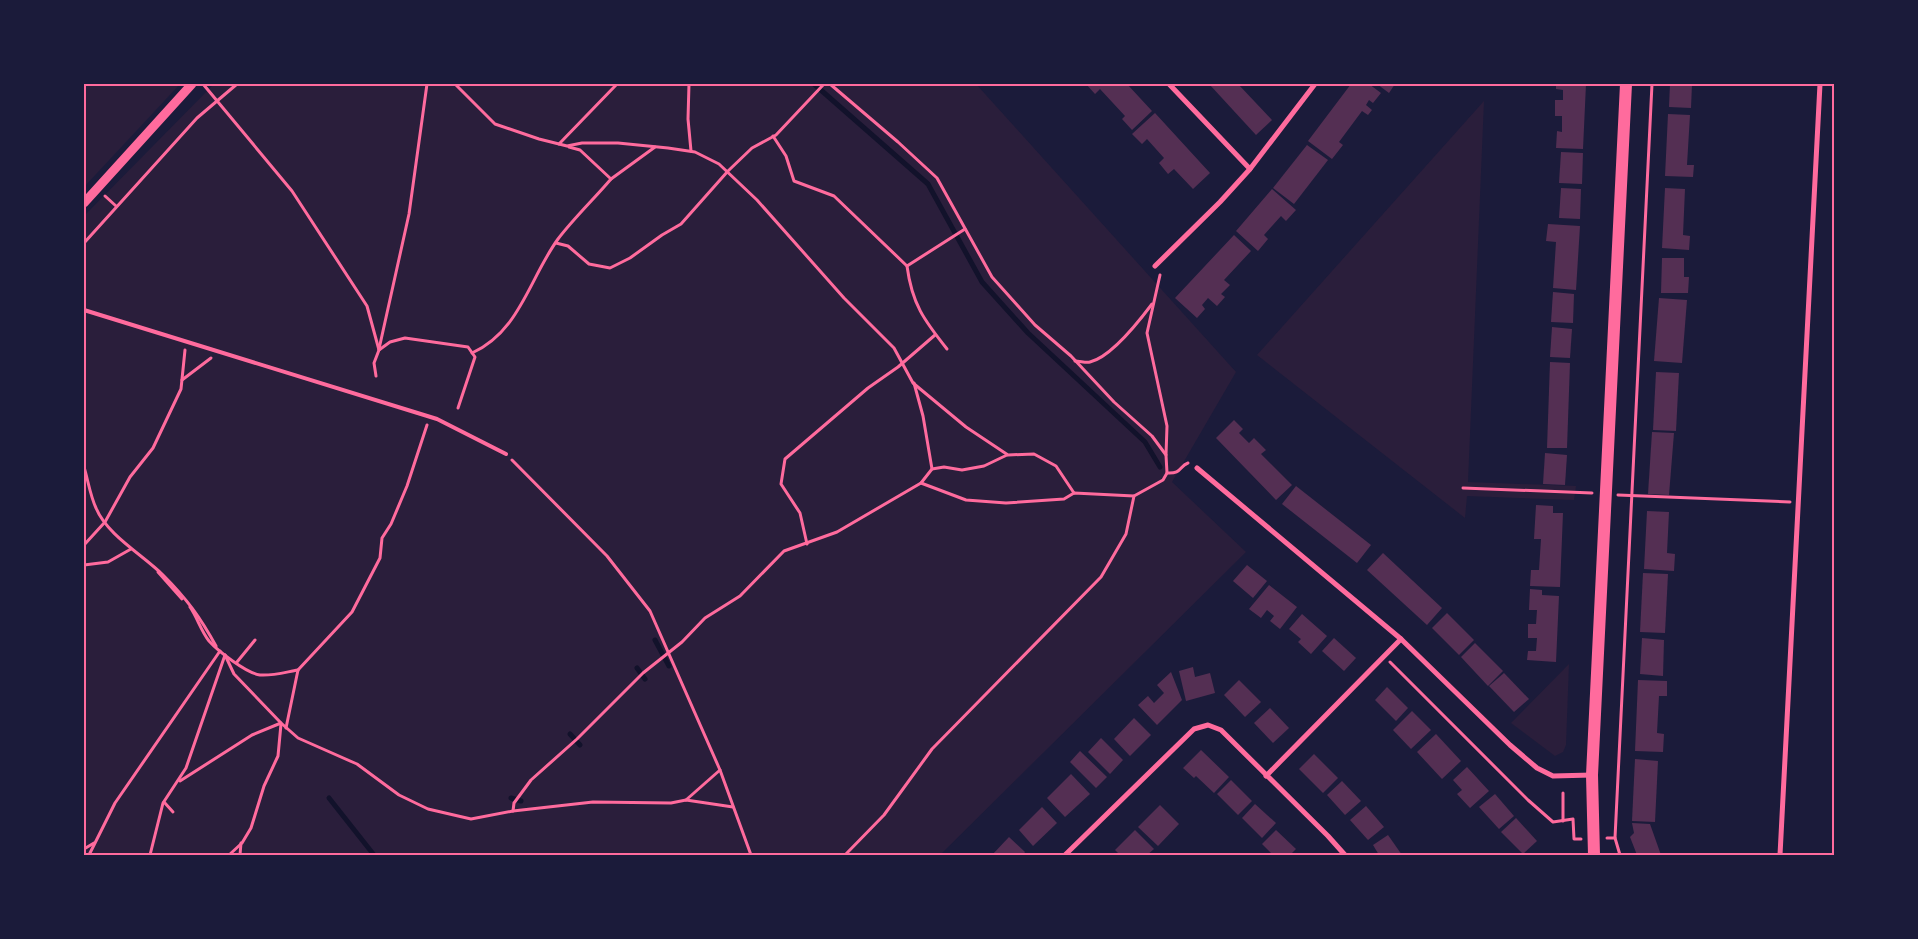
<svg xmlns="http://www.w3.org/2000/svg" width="1918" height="939" font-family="'Fira Sans',sans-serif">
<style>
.green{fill:#2a1e3b}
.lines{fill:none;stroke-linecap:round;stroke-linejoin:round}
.stream{stroke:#12122b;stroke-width:5}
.building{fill:#542f53}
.path{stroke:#ff6b9d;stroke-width:3}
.service{stroke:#ff6b9d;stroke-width:4}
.minor{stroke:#ff6b9d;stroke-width:5}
.tertiary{stroke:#ff6b9d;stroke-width:9}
.primary{stroke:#ff6b9d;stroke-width:12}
.neatline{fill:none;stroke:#ff6b9d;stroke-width:2}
</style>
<rect width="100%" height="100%" fill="#1b1b3a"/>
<!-- green -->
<g class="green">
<polygon points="84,84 180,84 84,187"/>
<polygon points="214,84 976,84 1236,372 1172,482 1246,552 940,855 84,855 84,216"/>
<polygon points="1484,101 1468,482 1576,486 1574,500 1467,496 1465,518 1257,355"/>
<polygon points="1569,664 1566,745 1563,752 1555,756 1511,723"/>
</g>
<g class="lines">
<!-- stream -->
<g class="stream">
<polyline points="814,84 928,184 982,282 1028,333 1145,442 1160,467"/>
<polyline points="655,640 669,666"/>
<polyline points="637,668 645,679"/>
<polyline points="570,734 580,745"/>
<polyline points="329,798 374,855"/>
<polyline points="511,798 521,801"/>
</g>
</g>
<!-- building -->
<g class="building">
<polygon points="1086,84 1127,84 1152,111 1132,130 1122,119 1125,116 1100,89 1095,94"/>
<polygon points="1211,84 1238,84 1272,120 1256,135 1210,85"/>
<polygon points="1351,84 1369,84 1381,93 1373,103 1369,100 1366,105 1372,110 1368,115 1362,111 1339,142 1343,145 1332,159 1308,141"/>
<polygon points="1377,84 1395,84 1389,93"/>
<polygon points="1556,84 1586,84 1583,149 1556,148 1557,131 1562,132 1562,116 1555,116 1555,100 1563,100 1563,90 1556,89"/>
<polygon points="1670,84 1692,84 1691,108 1669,107"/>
<polygon points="1155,113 1210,173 1193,189 1174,169 1168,174 1159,163 1164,158 1147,139 1142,144 1132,134"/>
<polygon points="1668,114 1690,115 1687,165 1694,165 1693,177 1665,176"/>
<polygon points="1307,145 1328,160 1294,204 1273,188"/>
<polygon points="1561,152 1583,153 1582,184 1559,183"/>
<polygon points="1561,188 1581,189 1580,219 1559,218"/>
<polygon points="1665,188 1685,189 1683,235 1690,236 1689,250 1662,248"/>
<polygon points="1272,189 1296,210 1286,221 1281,216 1264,235 1268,239 1258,251 1236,231"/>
<polygon points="1548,224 1580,226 1576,290 1553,288 1556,242 1546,241"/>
<polygon points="1234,235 1251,251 1224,280 1230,285 1221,294 1225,297 1217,306 1208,298 1202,305 1205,309 1197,318 1175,298"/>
<polygon points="1662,258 1684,258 1684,277 1689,277 1688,293 1661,293"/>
<polygon points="1553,292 1574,294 1573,323 1551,322"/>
<polygon points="1659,298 1687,300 1682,363 1654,361"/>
<polygon points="1552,327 1572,329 1570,358 1550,357"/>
<polygon points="1550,362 1570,363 1567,448 1547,448"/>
<polygon points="1656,372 1679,373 1676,431 1653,430"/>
<polygon points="1234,420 1243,429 1239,433 1249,443 1254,438 1266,450 1261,454 1292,485 1276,500 1216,438"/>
<polygon points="1652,432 1674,433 1669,495 1648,494"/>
<polygon points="1545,453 1567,455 1565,485 1543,484"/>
<polygon points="1296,486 1371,545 1357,563 1282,504"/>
<polygon points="1536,505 1553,506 1553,513 1563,513 1560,587 1530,586 1531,570 1539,570 1541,539 1534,539"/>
<polygon points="1647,511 1669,512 1667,553 1675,554 1674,571 1644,569"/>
<polygon points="1383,553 1442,608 1427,625 1367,570"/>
<polygon points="1247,565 1267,581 1253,598 1233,581"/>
<polygon points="1643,573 1668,574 1665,633 1640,632"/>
<polygon points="1269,585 1297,607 1280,629 1270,621 1274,616 1267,610 1261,618 1249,609"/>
<polygon points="1530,589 1542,590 1542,595 1559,596 1556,662 1527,660 1528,651 1536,651 1537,638 1528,638 1528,624 1536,624 1537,610 1529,610"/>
<polygon points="1447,613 1474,640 1459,655 1432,628"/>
<polygon points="1302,614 1327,636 1311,654 1298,642 1301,639 1289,629"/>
<polygon points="1334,638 1356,658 1344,671 1322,651"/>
<polygon points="1642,638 1664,640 1663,676 1640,674"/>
<polygon points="1475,643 1503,671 1488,686 1461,657"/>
<polygon points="1193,667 1195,677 1210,673 1215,693 1186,701 1179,671"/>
<polygon points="1171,672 1182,700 1157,725 1138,705 1148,696 1154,703 1164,693 1157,685"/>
<polygon points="1504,673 1529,699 1514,712 1489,686"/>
<polygon points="1239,680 1261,702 1245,717 1224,695"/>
<polygon points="1638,680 1667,681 1667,696 1659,696 1657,733 1664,734 1663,752 1635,751"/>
<polygon points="1387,687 1408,708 1396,721 1375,700"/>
<polygon points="1270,708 1289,728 1273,743 1254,723"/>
<polygon points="1412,711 1431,730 1411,749 1393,730"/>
<polygon points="1134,718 1151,735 1130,756 1114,739"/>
<polygon points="1436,734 1461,761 1442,779 1417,752"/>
<polygon points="1101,738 1123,760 1110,774 1088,752"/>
<polygon points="1201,750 1229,777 1214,793 1196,776 1194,778 1183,768"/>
<polygon points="1080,751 1107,777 1096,788 1070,762"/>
<polygon points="1314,754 1338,778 1323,793 1299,769"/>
<polygon points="1635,759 1658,761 1655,822 1632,821"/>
<polygon points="1467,767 1489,791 1470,808 1457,794 1462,790 1453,780"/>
<polygon points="1071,774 1090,794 1065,817 1047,798"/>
<polygon points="1231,780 1252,801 1238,815 1217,794"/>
<polygon points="1342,781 1361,801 1345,815 1327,795"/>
<polygon points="1495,794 1514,816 1499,829 1479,807"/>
<polygon points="1255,804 1276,823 1262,838 1242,818"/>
<polygon points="1160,805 1179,824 1158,846 1138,827"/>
<polygon points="1366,806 1384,827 1368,840 1350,820"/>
<polygon points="1042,807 1057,823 1033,846 1019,830"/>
<polygon points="1516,818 1537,841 1523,854 1501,832"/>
<polygon points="1632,823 1650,824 1661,855 1637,855 1630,837 1634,833"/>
<polygon points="1135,830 1154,849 1147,855 1120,855 1115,850"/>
<polygon points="1276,830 1296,849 1290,855 1273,855 1262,844"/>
<polygon points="1388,835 1402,855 1379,855 1373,845"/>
<polygon points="1009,837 1025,852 1023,855 992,855"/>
</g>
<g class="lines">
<!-- path -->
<g class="path">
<polyline points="203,84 292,191 367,306 379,350 374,363 376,376"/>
<polyline points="455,84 495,124 539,139 567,146 582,143 618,143 668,148 695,152 719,164 757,200 844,298 894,348 913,383 966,427 1008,455 1034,454 1056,466 1074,493"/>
<polyline points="689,84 688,119 691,151"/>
<polyline points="830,84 898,142 937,178 992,277 1035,325 1071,356 1114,402 1152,436 1166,455 1167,473 1163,480 1134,496 1126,534 1101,577 932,749 884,815 845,855"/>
<polyline points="773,136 786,156 794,181 834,196 907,266 965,229"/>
<polyline points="559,144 617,84"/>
<polyline points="611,179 655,147"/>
<polyline points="105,196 116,206"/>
<polyline points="84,243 197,118 237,84"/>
<polyline points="556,243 568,246 589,264 610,268 630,258 662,235 681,224 728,171 752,148 776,135 824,84"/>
<path d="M907,266C912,304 924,320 947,349"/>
<polyline points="1160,275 1147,333 1167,426 1166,455"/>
<polyline points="379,349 409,214 427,84"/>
<polyline points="379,350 390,342 405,338 468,347 475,357 458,408"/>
<path d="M472,353C520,331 529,279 558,239C574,218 594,199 611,179L580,150L569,147"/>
<path d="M1075,361C1080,361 1086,363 1090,362C1111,357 1140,320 1152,304"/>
<polyline points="182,380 211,358"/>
<polyline points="914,383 923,416 932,469"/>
<polyline points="512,460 607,556 650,611 720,770 751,855"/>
<path d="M84,467C88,480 90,495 96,508C107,535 143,555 163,575C187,599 200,617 216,646"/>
<path d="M1167,473C1182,474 1179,466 1188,463"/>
<polyline points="921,483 966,500 1006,503 1064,499 1074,493 1134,496"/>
<polyline points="1463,488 1592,493"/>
<polyline points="1618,495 1790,502"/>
<polyline points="807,544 800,513 781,484 785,459 868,388 898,367 935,335"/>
<polyline points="84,545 105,522 130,477 153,448 181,389 185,350"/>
<polyline points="84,565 108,562 131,549"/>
<polyline points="158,572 182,599"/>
<path d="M190,607C197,617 201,631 209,641C218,651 246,673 260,675C273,676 286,672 298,670"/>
<polyline points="225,655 234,674 281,723 298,738 357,764 399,795 428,809 471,819 513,811 593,802 671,803 686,800 733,807"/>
<polyline points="237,662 255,640"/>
<polyline points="1390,662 1528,800 1553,822 1573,819 1574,839 1581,839"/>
<polyline points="286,728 298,670 352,612 380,558 382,538 391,524 407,486 427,425"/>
<polyline points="180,781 252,735 281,723"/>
<polyline points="686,800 720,770"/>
<polyline points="164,802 173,812"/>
<polyline points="513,811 514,803 531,780 577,739 643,673 682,642 705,618 740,596 784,551 837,532 921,483 932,469 944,467 962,470 984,466 1007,455"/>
<polyline points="1563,821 1563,793"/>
<polyline points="1607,838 1615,838 1620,855"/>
<polyline points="1615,838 1652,84"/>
<polyline points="84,849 94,843"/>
<polyline points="89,855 115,803 220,651"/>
<polyline points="150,855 163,803 186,768 225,655"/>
<polyline points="229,855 242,843 251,828 264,786 278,756 281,724"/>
<polyline points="240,855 241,843"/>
</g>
<!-- service -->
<polyline class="service" points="84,310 437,419 506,454"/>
<!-- minor -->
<g class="minor">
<polyline points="1169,84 1250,169"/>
<polyline points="1155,266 1220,202 1250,169 1315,84"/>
<polyline points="1197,468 1401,639 1510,745 1537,768 1553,776 1592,775"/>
<polyline points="1266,776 1401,639"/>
<polyline points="1065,855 1194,729 1208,725 1221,730 1328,836 1345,855"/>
<polyline points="1780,855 1820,84"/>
</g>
<!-- tertiary -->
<polyline class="tertiary" points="84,203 192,84"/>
<!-- primary -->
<polyline class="primary" points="1594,855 1592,775 1626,84"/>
</g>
<!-- border -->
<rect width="1918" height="939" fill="none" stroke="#1b1b3a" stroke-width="170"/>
<rect x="85" y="85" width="1748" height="769" class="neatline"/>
</svg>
